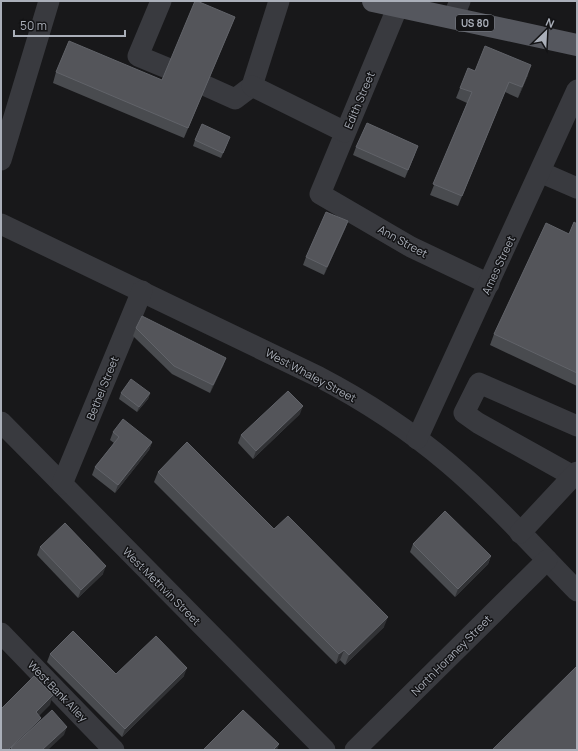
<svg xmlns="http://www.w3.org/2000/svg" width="578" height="751" font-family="Manrope,sans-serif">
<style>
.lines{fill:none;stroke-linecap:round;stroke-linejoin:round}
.minor{stroke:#393a3f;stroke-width:21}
.major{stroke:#55575e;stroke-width:22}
.wall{fill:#494b4f}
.shaded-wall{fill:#313235}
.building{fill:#54555a;stroke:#616369}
.labels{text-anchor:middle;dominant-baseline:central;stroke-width:3;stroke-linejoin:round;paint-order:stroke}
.shield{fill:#131315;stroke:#7d8088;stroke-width:1}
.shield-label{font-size:10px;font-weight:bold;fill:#aaafb9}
.street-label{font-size:11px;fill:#aaafb9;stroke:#131315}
</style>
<rect width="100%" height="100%" fill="#18181a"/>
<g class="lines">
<!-- minor -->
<g class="minor">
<polyline points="161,1 138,56 167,68"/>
<polyline points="398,6 320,194 411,247 489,284"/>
<polyline points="453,18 460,1"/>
<polyline points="206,86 235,99 252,86 279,1"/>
<polyline points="252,86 345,132"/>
<polyline points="1,160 49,1"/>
<polyline points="540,172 577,188"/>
<path d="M1,224L319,377C365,401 409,430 448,463C494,502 535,548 577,591"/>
<polyline points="1,422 325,750"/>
<polyline points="417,439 577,90"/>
<polyline points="573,476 478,423 464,413 479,383 577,426"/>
<polyline points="62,484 142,291"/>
<polyline points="520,533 577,472"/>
<polyline points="1,633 114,750"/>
<polyline points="355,750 547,560"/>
</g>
<!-- major -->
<polyline class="major" points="373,1 577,45"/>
</g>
<!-- wall -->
<g class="wall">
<polygon points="235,17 184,138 53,83 56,72 162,80"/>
<polygon points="475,71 528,75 518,98 505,92 458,206 430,195 467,103 456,98 460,88"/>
<polygon points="195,140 228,142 221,158 193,146"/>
<polygon points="356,147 415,154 405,178 353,155"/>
<polygon points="348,221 345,229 324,275 303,265 306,257"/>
<polygon points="577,224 577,386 490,345 494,334 569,234"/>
<polygon points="136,328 226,358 223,366 210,393 172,374 133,336"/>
<polygon points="121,393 150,393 148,399 137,412 119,399"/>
<polygon points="300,414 253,459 238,443 241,435"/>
<polygon points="113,432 152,442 149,450 115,493 92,475 95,467 114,443 110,440"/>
<polygon points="158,472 274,529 384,627 345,665 340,660 336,664 154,482"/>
<polygon points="413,544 491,556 488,564 455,597 410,552"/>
<polygon points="40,547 103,574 78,598 37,555"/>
<polygon points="50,654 116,674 184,676 122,737 47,662"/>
</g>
<!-- shaded-wall -->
<g class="shaded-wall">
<polygon points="235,17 231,27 184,138 188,128"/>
<polygon points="531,65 528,75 518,98 522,87"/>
<polygon points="509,82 505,92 458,206 462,196"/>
<polygon points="418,146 415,154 405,178 408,170"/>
<polygon points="348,221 345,229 324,275 327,267"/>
<polygon points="226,358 223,366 210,393 213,385"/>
<polygon points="150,393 148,399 137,412 139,407"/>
<polygon points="303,406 300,414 253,459 256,451"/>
<polygon points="152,442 149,450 115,493 118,485"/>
<polygon points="491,556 488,564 455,597 458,589"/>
<polygon points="106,566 103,574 78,598 81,590"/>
<polygon points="388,617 384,627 345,665 349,655"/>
<polygon points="344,650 340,660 336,664 339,654"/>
<polygon points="187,668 184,676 122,737 125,729"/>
<polygon points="53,695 50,705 32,723 36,712"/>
<polygon points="41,718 37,728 11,748 10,750 8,750"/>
<polygon points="67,727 64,735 48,750 42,750"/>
<polygon points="279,744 277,750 273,750"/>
</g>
<!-- building -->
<g class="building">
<polygon points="195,1 197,1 235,17 188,128 56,72 69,41 162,80"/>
<polygon points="485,46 531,65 522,87 509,82 462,196 433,184 472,92 460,88 468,68 475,71"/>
<polygon points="367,123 418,146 408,170 356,147"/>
<polygon points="202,124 230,137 223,153 195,140"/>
<polygon points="326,212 348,221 327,267 306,257"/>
<polygon points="574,222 577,224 577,373 494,334 546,223 569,234"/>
<polygon points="142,316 226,358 213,385 174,366 136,328"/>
<polygon points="131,379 150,393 139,407 121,393"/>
<polygon points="288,391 303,406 256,451 241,435"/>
<polygon points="123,419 152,442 118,485 95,467 119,437 113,432"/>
<polygon points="187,442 274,529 288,516 388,617 349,655 344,650 339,654 158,472"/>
<polygon points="445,511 491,556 458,589 413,544"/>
<polygon points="65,523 106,566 81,590 40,547"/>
<polygon points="73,631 116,674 156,636 187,668 125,729 50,654"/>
<polygon points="577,666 577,750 492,750"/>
<polygon points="34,676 53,695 36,712 41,718 8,750 1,750 1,709"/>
<polygon points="52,710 67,727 42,750 13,750 11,748"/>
<polygon points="243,710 279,744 273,750 203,750"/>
</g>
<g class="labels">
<!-- shield labels -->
<rect class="shield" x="456" y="15" width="38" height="16" rx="3"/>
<g class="shield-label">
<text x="475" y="23">US 80</text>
</g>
<!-- street labels -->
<g class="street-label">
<text transform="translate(359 100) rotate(-67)">Edith Street</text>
<text transform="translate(403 241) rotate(29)">Ann Street</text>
<text transform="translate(498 265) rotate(-65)">Ames Street</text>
<text transform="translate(311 375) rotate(28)">West Whaley Street</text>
<text transform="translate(102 388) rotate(-68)">Bethel Street</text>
<text transform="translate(162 586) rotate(45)">West Methvin Street</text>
<text transform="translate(451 655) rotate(-45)">North Horaney Street</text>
<text transform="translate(58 691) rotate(46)">West Bank Alley</text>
</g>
</g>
<!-- border -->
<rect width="578" height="751" fill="none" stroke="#aaafb9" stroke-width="4"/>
<!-- north arrow -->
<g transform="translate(546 32) rotate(24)" stroke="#131315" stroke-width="3" paint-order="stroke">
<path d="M0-3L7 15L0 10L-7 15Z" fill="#aaafb9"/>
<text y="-6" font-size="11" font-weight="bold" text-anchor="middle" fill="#aaafb9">N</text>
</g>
<!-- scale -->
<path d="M14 30v6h111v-6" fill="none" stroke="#aaafb9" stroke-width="2"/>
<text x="20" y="30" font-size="12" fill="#aaafb9" stroke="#131315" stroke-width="3" paint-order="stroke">50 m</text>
</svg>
